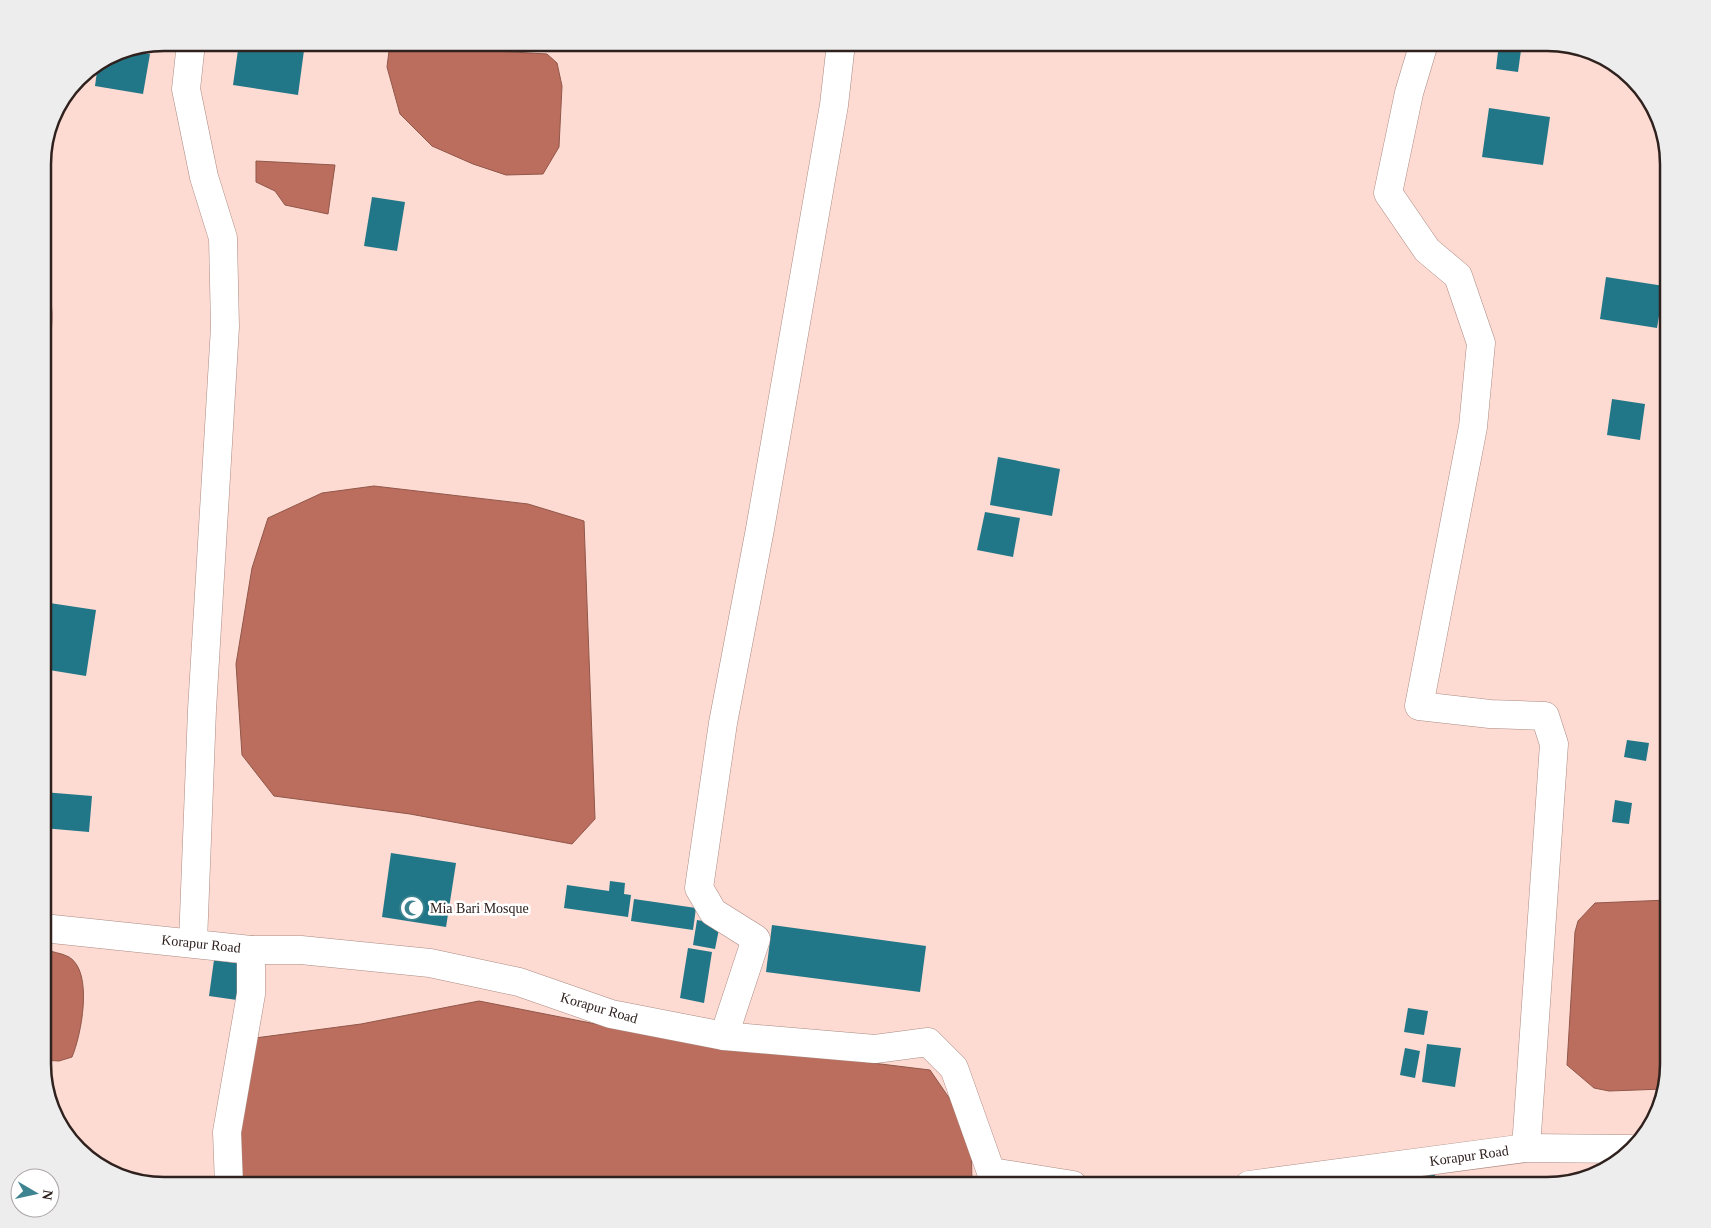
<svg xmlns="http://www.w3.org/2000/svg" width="1711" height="1228" font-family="'Times New Roman',serif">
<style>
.water{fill:#bb6e5d;stroke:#91574a}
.building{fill:#217787}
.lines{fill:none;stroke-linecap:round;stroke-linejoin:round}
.minor-casing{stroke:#ab8b83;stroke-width:29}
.minor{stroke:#fff;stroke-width:28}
.labels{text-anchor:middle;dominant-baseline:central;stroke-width:5;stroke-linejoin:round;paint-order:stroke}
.poi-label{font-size:14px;fill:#2e211e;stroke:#fff;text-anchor:start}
.street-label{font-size:14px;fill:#2e211e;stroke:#fff}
.rim{fill:none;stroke:#2e211e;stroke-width:2.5}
</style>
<rect width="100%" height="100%" fill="#fddad2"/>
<!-- water -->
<g class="water">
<polygon points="390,43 496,43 495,51 547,54 557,63 562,86 559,147 543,174 506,175 473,164 432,146 400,114 387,67"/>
<polygon points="256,161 335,165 328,214 285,205 275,191 256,182"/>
<path d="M43,278C59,303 50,348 43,376Z"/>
<polygon points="374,486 528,504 584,521 595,819 572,844 410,814 274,796 242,755 236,664 252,568 268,518 322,493"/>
<polygon points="1668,900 1668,1064 1664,1089 1609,1091 1594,1088 1567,1065 1575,932 1578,921 1595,903"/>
<path d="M43,949C51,952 62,953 69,957C94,972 81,1036 72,1057L59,1061L43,1060Z"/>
<polygon points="479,1001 667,1038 930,1070 971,1130 972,1185 237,1185 239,1131 255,1038 361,1024"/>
</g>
<!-- building -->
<g class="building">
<polygon points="239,43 305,43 298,95 233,85"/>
<polygon points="1499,43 1522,43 1518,72 1496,69"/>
<polygon points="126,50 150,54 143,94 95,86 98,64 118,52"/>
<polygon points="1489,108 1550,117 1543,165 1482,157"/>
<polygon points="372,197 405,202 397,251 364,246"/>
<polygon points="1606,277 1664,286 1657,328 1600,319"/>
<polygon points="1612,399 1645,404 1640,440 1607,435"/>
<polygon points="998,457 1060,469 1052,516 990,505"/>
<polygon points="985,512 1020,518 1013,557 977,550"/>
<polygon points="43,602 96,610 86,676 43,669"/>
<polygon points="1627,740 1649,743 1646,761 1624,757"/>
<polygon points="43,792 92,796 89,832 43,828"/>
<polygon points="1615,800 1632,803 1629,824 1612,822"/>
<polygon points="391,853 456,863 446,927 382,917"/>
<polygon points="610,881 625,883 624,894 631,895 628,917 564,908 567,885 609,891"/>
<polygon points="634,899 696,908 693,930 631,921"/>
<polygon points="697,920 720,924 715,949 693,945"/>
<polygon points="772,925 926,946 920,992 766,972"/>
<polygon points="688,948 712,952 704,1003 680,998"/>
<polygon points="214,960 242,964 237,1000 209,996"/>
<polygon points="1408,1008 1428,1011 1424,1035 1404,1032"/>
<polygon points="1427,1044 1461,1048 1455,1087 1422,1082"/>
<polygon points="1405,1048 1420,1051 1415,1078 1400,1075"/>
<polygon points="1399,1170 1435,1175 1433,1185 1397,1185"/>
</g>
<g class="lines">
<!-- minor casing -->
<g class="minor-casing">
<g id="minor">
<polyline points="191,43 186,89 204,177 223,238 225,327 202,710 193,942"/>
<polyline points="1424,43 1409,93 1388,193 1427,250 1458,276 1481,343 1473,427 1419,706 1490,714 1545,716 1554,744 1526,1148"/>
<polyline points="43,928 251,950 301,950 430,963 519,982 611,1014 724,1036 875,1049 928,1042 954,1068 991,1172 1073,1185"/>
<polyline points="724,1036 756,939 713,912 699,888 723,723 760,529 834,105 841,43"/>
<polyline points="229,1185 227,1132 251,994 251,950"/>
<polyline points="1249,1185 1526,1148 1630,1149"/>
</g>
</g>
<!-- minor -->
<use href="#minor" class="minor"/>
</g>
<!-- icons -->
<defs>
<g id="mosque-ring" transform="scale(1.25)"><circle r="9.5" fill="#fff" stroke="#3e8390" stroke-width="1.5"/><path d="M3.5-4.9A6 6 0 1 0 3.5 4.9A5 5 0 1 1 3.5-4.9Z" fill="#3e8390"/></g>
</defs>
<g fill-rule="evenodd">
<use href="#mosque-ring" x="412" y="908"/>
</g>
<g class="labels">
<!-- poi labels -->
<g class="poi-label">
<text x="430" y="908">Mia Bari Mosque</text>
</g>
<!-- street labels -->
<g class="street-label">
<text transform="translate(201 944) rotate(6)">Korapur Road</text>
<text transform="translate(599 1008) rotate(16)">Korapur Road</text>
<text transform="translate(1469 1156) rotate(-8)">Korapur Road</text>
</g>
</g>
<!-- crop -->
<path d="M0 0H1711V1228H0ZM164 51H1547A113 113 0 0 1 1660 164V1064A113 113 0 0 1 1547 1177H164A113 113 0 0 1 51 1064V164A113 113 0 0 1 164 51Z" fill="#eeeded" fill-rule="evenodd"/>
<path class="rim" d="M164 51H1547A113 113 0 0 1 1660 164V1064A113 113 0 0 1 1547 1177H164A113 113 0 0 1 51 1064V164A113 113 0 0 1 164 51Z"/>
<!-- north arrow -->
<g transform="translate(35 1193) rotate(99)"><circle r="24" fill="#ffffff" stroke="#aba6a5"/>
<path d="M0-4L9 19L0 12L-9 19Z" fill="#3e8390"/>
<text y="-8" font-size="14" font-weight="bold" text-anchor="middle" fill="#2e211e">N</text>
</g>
</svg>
